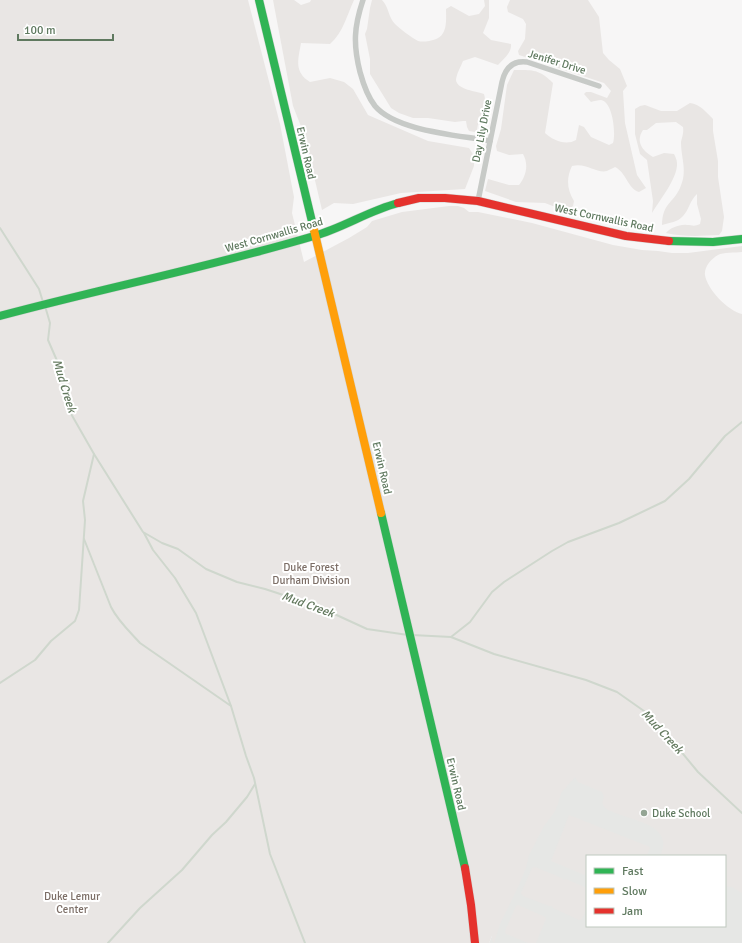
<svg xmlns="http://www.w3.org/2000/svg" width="742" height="943" font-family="Signika,sans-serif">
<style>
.built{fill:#e6e7e5;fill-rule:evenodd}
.green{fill:#e9e6e4}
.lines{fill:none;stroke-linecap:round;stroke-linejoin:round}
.stream{stroke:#cfd7cd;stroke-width:2}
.fast-casing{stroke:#d2d3d1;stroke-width:9}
.slow-casing{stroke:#d2d3d1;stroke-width:9}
.jam-casing{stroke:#d2d3d1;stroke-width:9}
.street{stroke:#c7cac7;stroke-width:5.5}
.fast{stroke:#30b455;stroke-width:8}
.slow{stroke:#ff9f0a;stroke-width:8}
.jam{stroke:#e5322d;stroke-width:8}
.poi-dot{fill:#94a594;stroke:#fff;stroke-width:1.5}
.labels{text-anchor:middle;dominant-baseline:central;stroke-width:4;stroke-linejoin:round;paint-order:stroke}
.street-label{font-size:11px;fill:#5f795f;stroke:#fff}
.park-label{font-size:11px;fill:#7c6e66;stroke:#fff}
.poi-label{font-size:11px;fill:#5f795f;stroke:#fff;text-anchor:start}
.water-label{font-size:12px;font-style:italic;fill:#63795e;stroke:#fff}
</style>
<rect width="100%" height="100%" fill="#f7f6f6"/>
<!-- built -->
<path class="built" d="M603,681L742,769V943H489ZM587,856H725V926H587Z"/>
<!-- green -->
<g class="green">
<path d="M0,0H248L280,124L294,197L292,213L304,262L349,238L367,227L372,221L402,212L449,206H458L464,208L469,212H478L532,223L613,245L642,250L658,251L672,253H688L742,246V252C735,253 723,252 718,255C711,259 704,267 705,275C707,289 728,311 742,314V893L732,887L725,886V856H660C662,851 664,846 663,841C660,823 628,819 613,812C610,811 605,809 603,805C602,802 603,799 604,797L602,792L578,782L575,777L561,793L558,804L554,813L544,826L529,855L526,868L518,887L500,924L494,943L492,940V936L489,943H0Z"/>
<path d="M273,0H294L301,5L310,2L311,0H354C347,15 343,33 330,44L301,43C298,60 294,72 310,82L330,78L344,82L353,89L368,115L428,141L469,148L474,156V166L465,189L401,193L353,204L334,203L322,210L304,134L293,106Z"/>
<path d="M372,0H382C389,7 388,17 395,24C400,29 412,38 418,41C425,43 440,40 443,33C447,27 446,16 446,9L451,6L469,16L479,14L485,6L484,0H489V18L483,33L491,40L511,44C512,53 503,59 498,65L475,57L463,61C461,66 456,75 456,80C457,90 477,91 484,94C488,106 478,119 477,130L475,132L469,131L467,127L466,121H463L455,122L428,118H413L399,113L391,108L370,74V59L365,34L367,29L370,8Z"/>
<path d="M510,0H588L599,17L603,53L609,60L620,69L627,86L623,91L625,123L637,175L646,188L639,192C628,189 626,172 615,167C613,168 609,170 607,171C597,174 586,162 572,166C566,178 567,190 574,201L573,206L569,209L563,210L545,203L516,202L485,191L488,179L509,185H519C526,176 529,165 523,154L509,155L497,151L496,146L501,129L507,85L514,70C533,70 539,69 553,83L545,133C552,140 566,146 576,140L579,125L584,127L591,137L609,145L613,143C616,134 613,102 601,100C598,100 594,101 591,102L584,94L586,92H591L607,98L611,91L604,83L519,55L518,51L525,39L526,24L523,19L508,12L507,7Z"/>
<path d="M690,103C700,104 706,112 713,119V131L718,161V177L724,217L722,231L719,235C700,236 684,237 666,233C670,228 680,224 687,225C692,225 694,227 700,224L701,219L697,204V194C690,200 689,210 683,216C678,222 669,223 662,225C663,202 672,205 680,188C688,171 681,159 681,142C682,137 684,133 683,127L676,122L656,123L647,130H643C635,142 643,151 653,157L664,153L674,154C675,156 677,160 677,163C678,178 659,201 652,213L653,201L647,160L640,154L635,134V109L640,106L645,105L661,111H677Z"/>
<polygon points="569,815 650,847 647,856 587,856 587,876 551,861"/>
<polygon points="535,867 562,878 563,880 566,879 587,888 587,908 582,919 579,920 553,908 552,906 549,906 523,896 521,893 532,868"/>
<polygon points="518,905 545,917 546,919 536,943 528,943 506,934 505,931 516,906"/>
</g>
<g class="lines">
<!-- stream -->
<g class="stream">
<polyline points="0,228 39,289 43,302"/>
<polyline points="45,306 50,323 48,340 58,363 70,412 94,454 143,532 162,543 178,549 206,569 237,582 265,589 317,606 367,629 408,635"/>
<polyline points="144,533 153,550 175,578 196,613 201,626 231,706 246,756 254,778 270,854 305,943"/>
<path d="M84,539L111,607C118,621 130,632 140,643L231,706"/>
<polyline points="412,635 451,637 494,654 586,680 617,692 644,711 669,737 698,772 742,813"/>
<polyline points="451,637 470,622 492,592 504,582 552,551 568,542 619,523 665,501 689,479 725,436 742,422"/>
<polyline points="0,683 35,660 51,641 75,621 79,610 85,520 83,501 94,454"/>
<polyline points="108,943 140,908 182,870 212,835 226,822 247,797 255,784"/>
</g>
<!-- fast casing -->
<g class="fast-casing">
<g id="fast">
<polyline points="259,0 314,230"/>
<polyline points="669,241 713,242 742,239"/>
<path d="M0,316C104,288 210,267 314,236C343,228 368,211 398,203"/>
<polyline points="381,513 465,868"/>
</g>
</g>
<!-- slow casing -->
<g class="slow-casing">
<polyline id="slow" points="314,230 381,513"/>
</g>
<!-- jam casing -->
<g class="jam-casing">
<g id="jam">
<polyline points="398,203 419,198 445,198 478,201 626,236 669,241"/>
<polyline points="465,868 471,905 475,943"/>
</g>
</g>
<!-- street -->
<g class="street">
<path d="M363,0C354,27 353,44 360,72C363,83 367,96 375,106C396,131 458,135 490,141"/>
<path d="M478,201L502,82C505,69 512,60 527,62L599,86"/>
</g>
<!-- fast -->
<use href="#fast" class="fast"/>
<!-- slow -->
<use href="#slow" class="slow"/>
<!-- jam -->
<use href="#jam" class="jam"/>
</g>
<!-- markers -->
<circle class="poi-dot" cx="644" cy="813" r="4"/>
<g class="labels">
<!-- street labels -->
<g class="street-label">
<text transform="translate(557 62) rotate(17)">Jenifer Drive</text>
<text transform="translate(482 131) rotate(-79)">Day Lily Drive</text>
<text transform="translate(306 153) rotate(77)">Erwin Road</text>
<text transform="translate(604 218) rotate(12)">West Cornwallis Road</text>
<text transform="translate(274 235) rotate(-16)">West Cornwallis Road</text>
<text transform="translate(382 468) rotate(77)">Erwin Road</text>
<text transform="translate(456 784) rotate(77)">Erwin Road</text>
</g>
<!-- park labels -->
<g class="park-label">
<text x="311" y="567">Duke Forest<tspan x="311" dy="13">Durham Division</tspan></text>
<text x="72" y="896">Duke Lemur<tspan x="72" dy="13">Center</tspan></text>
</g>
<!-- poi labels -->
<g class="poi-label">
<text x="652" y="813">Duke School</text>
</g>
<!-- water labels -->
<g class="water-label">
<text transform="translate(64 386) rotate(73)">Mud Creek</text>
<text transform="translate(308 605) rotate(20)">Mud Creek</text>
<text transform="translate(662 732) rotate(47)">Mud Creek</text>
</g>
</g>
<!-- legend -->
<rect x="586" y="855" width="140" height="72" fill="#ffffff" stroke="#bfc9bf"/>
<rect x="594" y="868" width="20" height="6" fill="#30b455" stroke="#bfc9bf"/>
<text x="622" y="875" font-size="12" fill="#5f795f">Fast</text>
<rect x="594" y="888" width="20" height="6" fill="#ff9f0a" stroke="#bfc9bf"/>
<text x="622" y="895" font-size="12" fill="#5f795f">Slow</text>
<rect x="594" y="908" width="20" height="6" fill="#e5322d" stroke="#bfc9bf"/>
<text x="622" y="915" font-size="12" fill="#5f795f">Jam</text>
<!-- scale -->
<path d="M18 34v6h95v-6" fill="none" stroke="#5f795f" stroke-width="2"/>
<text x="24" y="34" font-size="12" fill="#5f795f" stroke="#ffffff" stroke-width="3" paint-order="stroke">100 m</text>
</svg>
